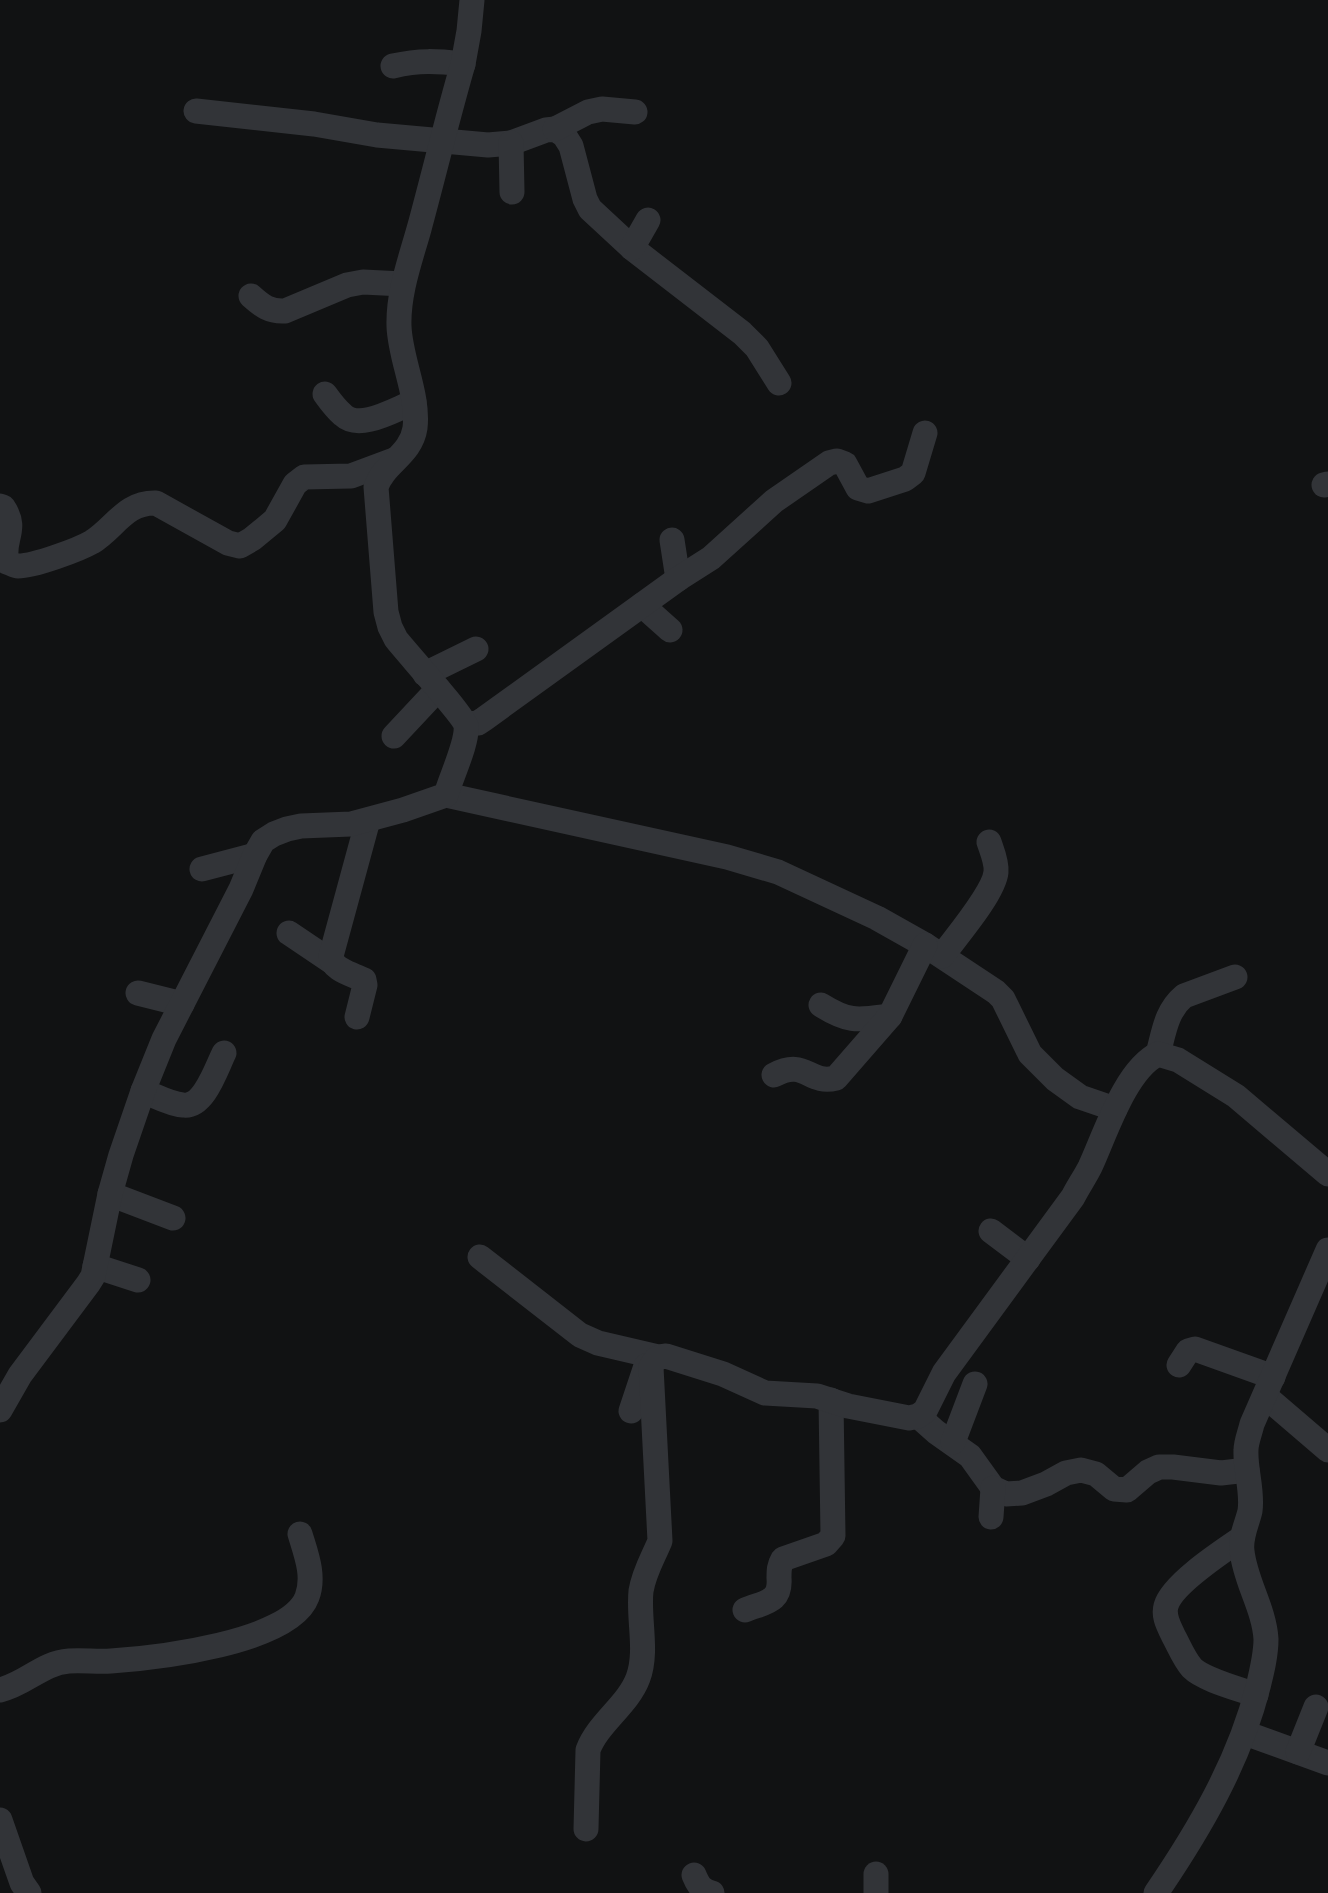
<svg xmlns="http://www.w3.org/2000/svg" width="1328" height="1893" font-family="'Open Sans',sans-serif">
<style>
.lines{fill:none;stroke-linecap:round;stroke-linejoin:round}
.minor{stroke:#323438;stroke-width:25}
</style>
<rect width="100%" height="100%" fill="#111213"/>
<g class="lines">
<!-- minor -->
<g class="minor">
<path d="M393,66C420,60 436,61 463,64"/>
<polyline points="196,111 314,124 377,135 488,145 511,143 546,130 555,129 564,135 571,146 585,199 590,209 632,248 742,333 757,348 779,383"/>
<polyline points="555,129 588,112 602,109 635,112"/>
<polyline points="511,143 512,192"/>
<polyline points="632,248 648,220"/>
<path d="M251,296C262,306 270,312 285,311L347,285L363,282L403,284"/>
<path d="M325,394C330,401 336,409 343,415C360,431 395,409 414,402"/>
<polyline points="1324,485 1328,484"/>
<path d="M0,506L3,507C19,530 1,539 7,562C11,563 14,566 18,566C34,566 78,550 92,542C115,528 125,502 156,503L228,543L240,546L252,539L275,520L295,484L304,477L351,476L394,460"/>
<polyline points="672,540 678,579"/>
<polyline points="642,605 670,630"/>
<polyline points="425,674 476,649"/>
<polyline points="466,724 478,723 484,719 678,579 711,558 774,501 829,463 837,461 845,464 858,488 868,491 905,479 913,473 925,433"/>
<polyline points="394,736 438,689"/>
<polyline points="446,795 727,857 778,872 877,918 925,945 996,992 1003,999 1030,1054 1055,1079 1080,1097 1115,1109"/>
<polyline points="202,869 255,855"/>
<polyline points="289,933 332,962"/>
<path d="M942,956C956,937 994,893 996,872C997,862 992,851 989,842"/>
<polyline points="138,993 182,1004"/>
<path d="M821,1005C850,1023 858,1020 890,1016"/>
<path d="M357,1017L365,985L364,980C352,974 332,970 331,956L368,820"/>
<path d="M1158,1054C1164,1032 1166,1011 1184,996L1235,977"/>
<path d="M774,1075C806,1058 808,1085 836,1078L890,1016L925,945"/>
<path d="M143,1091C156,1096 170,1104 183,1105C204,1108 216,1069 224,1053"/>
<polyline points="110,1194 173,1218"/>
<polyline points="991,1231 1028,1259"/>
<polyline points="480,1257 580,1335 598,1343 658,1357"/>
<polyline points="95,1266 138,1280"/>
<polyline points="1179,1365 1188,1351 1195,1349 1273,1377"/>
<polyline points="1265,1396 1328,1450"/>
<path d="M0,1410L20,1375L88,1284L93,1276L110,1194L121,1155L143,1091L164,1039L241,889L255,855L263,841L274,834L287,829L301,826L351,824L403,810L446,795C451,777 468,742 466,726C464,716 406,652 396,639L390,627L386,612L376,487C384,463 411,455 415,428C419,395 400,359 399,326C398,293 410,261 419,229C434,174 447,119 463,64L469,31L472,0"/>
<polyline points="631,1411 646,1366"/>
<polyline points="918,1416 936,1432 970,1456 993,1488 1006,1494 1022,1493 1046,1484 1066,1473 1081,1470 1096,1474 1114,1489 1127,1490 1148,1472 1159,1467 1173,1467 1221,1473 1247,1470"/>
<polyline points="953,1442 975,1384"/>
<polyline points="991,1517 993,1488"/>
<path d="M1242,1538C1223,1551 1172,1584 1166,1606C1163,1617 1169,1626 1173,1635C1179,1646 1184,1659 1192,1668C1204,1680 1240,1689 1256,1695"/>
<path d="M745,1610C764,1602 781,1603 779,1578C779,1570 779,1566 783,1559L826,1544L833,1536L831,1400"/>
<path d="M0,1690C26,1684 42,1663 69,1661C83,1660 97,1662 111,1661C155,1658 290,1643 307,1597C315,1576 306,1554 300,1534"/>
<polyline points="1245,1733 1328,1763"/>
<polyline points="1298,1752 1316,1707"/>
<polyline points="0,1820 22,1883 29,1893"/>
<path d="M586,1829L588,1750C598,1723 628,1705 638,1678C648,1651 638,1619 641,1591C644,1572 653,1558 660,1541L651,1367C655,1359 657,1357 666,1356L723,1374L765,1393L817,1396L848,1406L909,1418L918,1416L925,1411L944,1373L1073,1197C1078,1187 1085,1177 1090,1167C1105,1135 1125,1070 1158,1054L1178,1060L1236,1096L1328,1174"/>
<path d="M694,1875C698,1885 702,1891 712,1893"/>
<polyline points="876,1893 876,1874"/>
<path d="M1156,1893C1199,1830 1239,1762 1258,1687C1262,1671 1266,1655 1266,1639C1264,1608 1245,1581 1242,1551C1240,1537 1247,1524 1250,1511C1253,1491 1245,1470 1246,1450C1246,1442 1250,1433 1252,1424L1328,1250"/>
</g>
</g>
</svg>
